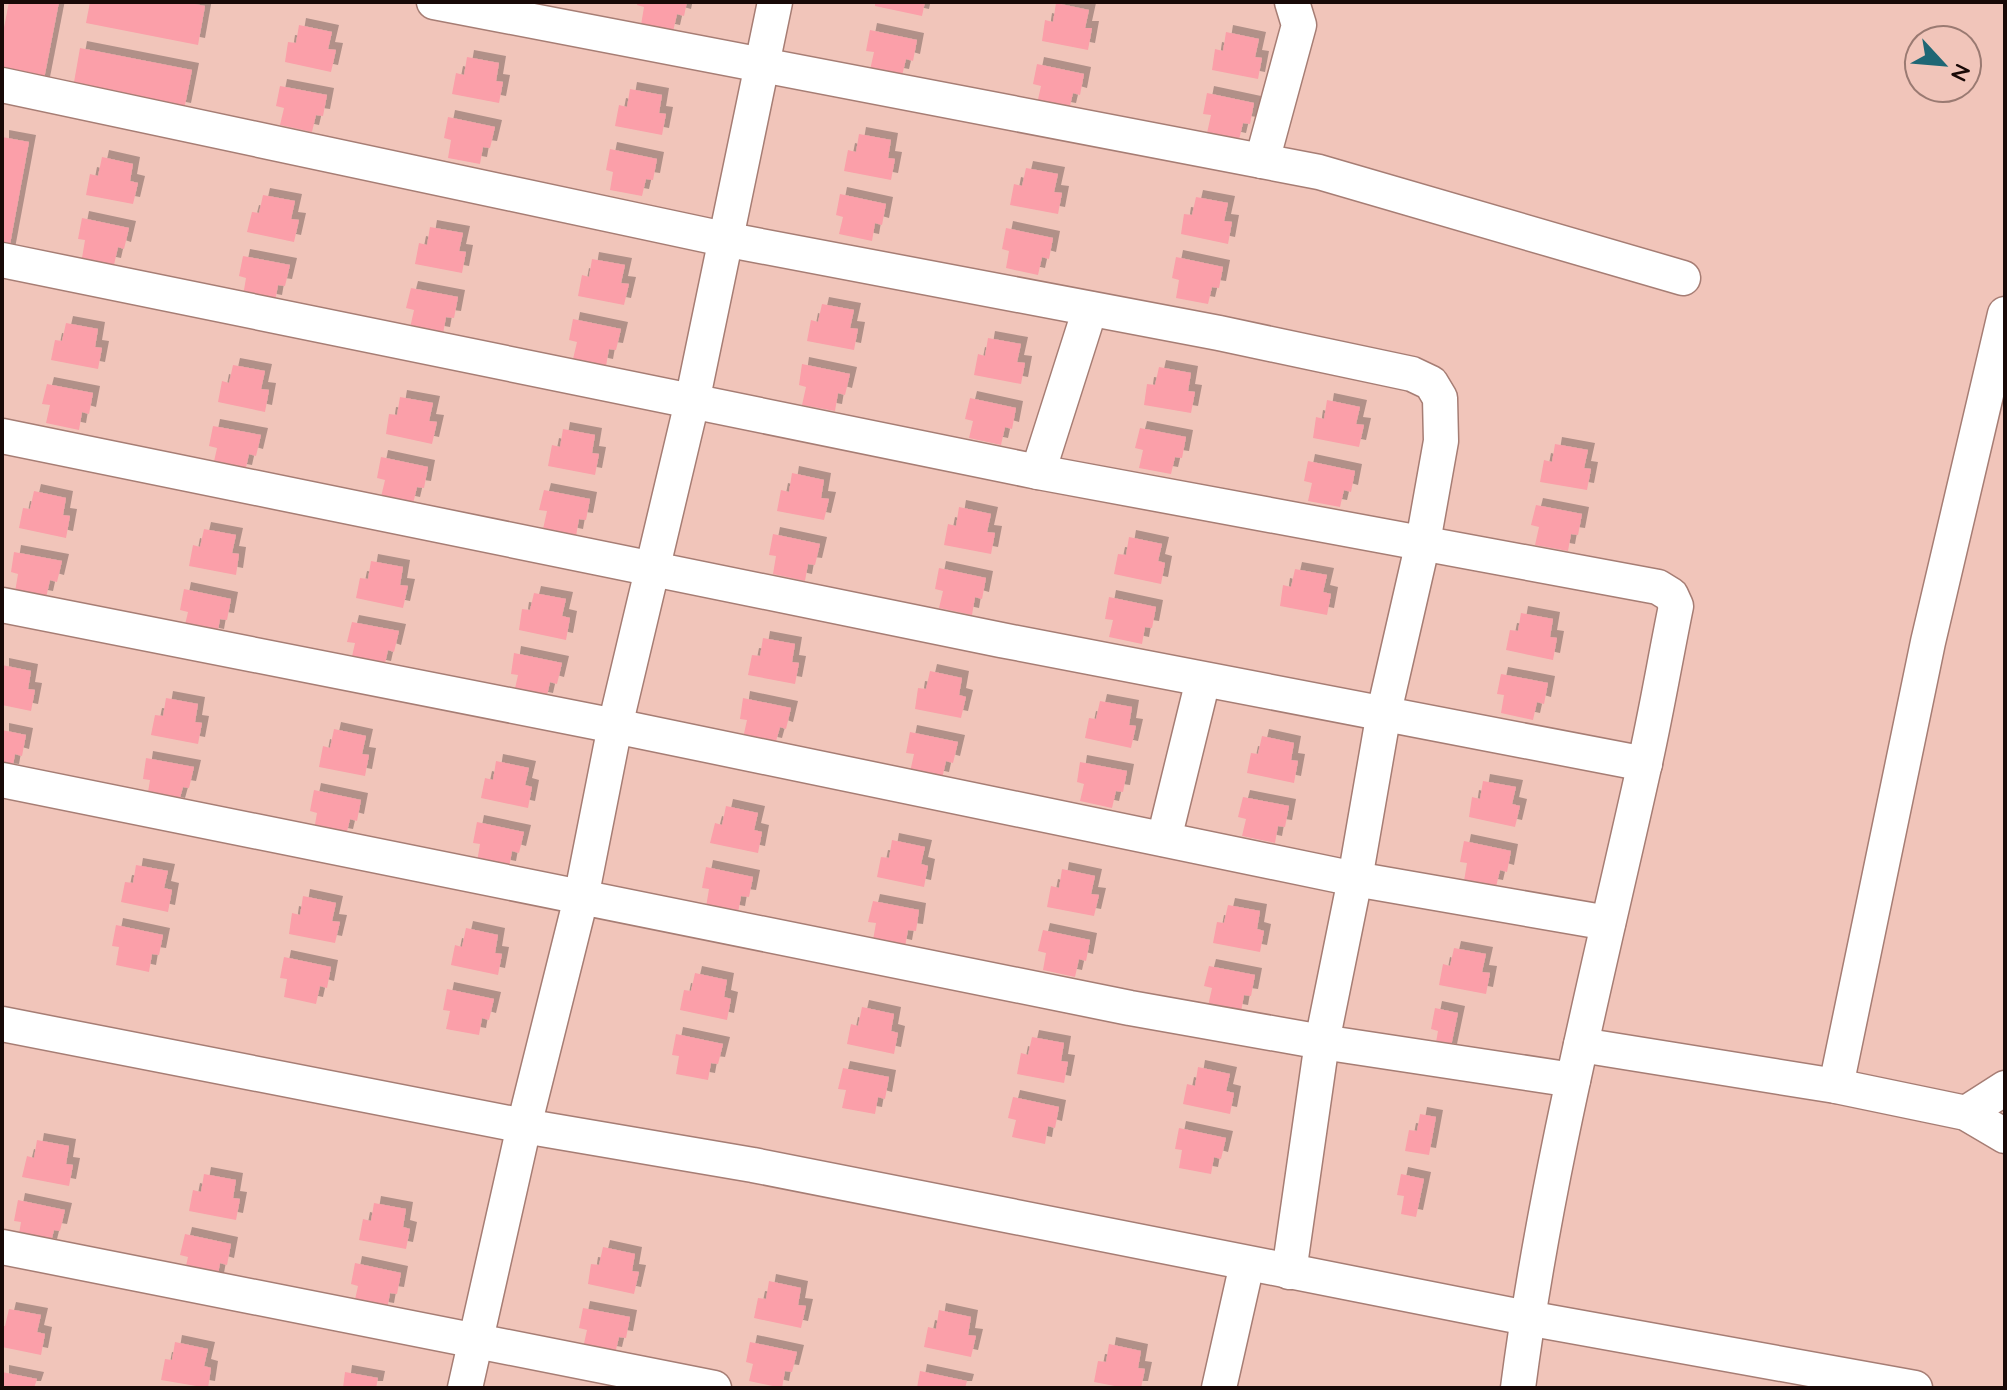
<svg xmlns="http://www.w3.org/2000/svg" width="2007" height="1390" font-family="Quicksand,sans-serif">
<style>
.building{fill:#fb9fa9;filter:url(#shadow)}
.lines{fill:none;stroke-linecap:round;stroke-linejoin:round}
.minor-casing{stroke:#a67d74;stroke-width:37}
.minor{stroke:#fff;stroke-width:34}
</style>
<defs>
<filter id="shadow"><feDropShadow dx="7" dy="-7" stdDeviation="0" flood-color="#0004"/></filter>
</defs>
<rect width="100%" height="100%" fill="#f1c5ba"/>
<!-- building -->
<g class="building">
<polygon points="9,2 59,2 43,84 2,77 2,38"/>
<polygon points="90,2 185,2 205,6 198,45 86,23"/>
<polygon points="638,2 687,2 684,16 677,14 673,32 641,25 644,7 637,5"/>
<polygon points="875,2 925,2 922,16 875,6"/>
<polygon points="1056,3 1089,10 1085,28 1092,28 1088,50 1042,41 1045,20 1053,22"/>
<polygon points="299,25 332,32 328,49 336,50 331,72 285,62 288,42 296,43"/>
<polygon points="870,30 917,40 913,61 906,59 902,76 870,70 874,52 866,51"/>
<polygon points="1226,32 1259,39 1255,57 1262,58 1258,79 1212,70 1215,49 1223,51"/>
<polygon points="80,48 192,70 184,110 73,88"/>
<polygon points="467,57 499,63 496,81 503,82 499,103 452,94 456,73 464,75"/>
<polygon points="1037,64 1084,74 1080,95 1073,93 1069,110 1037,104 1041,86 1033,84"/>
<polygon points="280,86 327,95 323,116 316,115 312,132 280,125 284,108 276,106"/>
<polygon points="630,89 662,95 659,113 666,114 662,135 615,126 619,105 627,107"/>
<polygon points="1207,93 1254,103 1250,124 1243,123 1239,140 1207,133 1211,115 1203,114"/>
<polygon points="448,117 495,127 490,148 483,147 480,164 448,158 451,140 444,138"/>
<polygon points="859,134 891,140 888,158 895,159 891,180 844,171 848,150 856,152"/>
<polygon points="2,137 29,142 8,255 2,253"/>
<polygon points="610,149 657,159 653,180 646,179 642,196 610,190 613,172 606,170"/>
<polygon points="102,157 133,164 130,181 138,183 133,204 86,195 90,174 98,176"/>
<polygon points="1026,168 1058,174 1054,192 1062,193 1058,214 1010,205 1014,184 1022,186"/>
<polygon points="840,194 886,204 882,225 875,223 872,241 839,234 843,217 836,215"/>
<polygon points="263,195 295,201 291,219 299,220 294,242 247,232 252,212 259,213"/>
<polygon points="1196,197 1228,203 1224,221 1232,222 1228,244 1181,234 1184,214 1192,215"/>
<polygon points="82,218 129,228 124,249 118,247 114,265 82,258 85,240 78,239"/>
<polygon points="430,227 463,233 459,251 466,252 462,273 415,264 419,243 427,245"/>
<polygon points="1006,228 1053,238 1049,259 1042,257 1038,275 1006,268 1009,251 1002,249"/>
<polygon points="243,256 290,265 285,286 278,285 275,302 243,296 246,278 239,276"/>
<polygon points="1176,257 1223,267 1219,288 1212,287 1208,304 1176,298 1179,280 1172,278"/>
<polygon points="592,259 625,265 621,283 629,284 624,305 578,296 582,275 589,277"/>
<polygon points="411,288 458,297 454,318 446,317 443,334 410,328 414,310 406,308"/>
<polygon points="822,304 854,310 850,328 858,329 854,350 807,341 811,320 818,322"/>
<polygon points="573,319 621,329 616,350 609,349 606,366 573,359 577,342 569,340"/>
<polygon points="66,323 98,329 95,347 102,348 98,369 51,360 55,340 62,341"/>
<polygon points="988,338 1021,344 1017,362 1025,363 1021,384 974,375 978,354 985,356"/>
<polygon points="802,364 850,374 845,395 838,393 835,411 802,405 806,387 799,385"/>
<polygon points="233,365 265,371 261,389 269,390 265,412 218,402 222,381 229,383"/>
<polygon points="1159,367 1191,373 1188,391 1195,392 1191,413 1144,405 1147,384 1155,385"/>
<polygon points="47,384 93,393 89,414 82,412 79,430 46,423 50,405 42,404"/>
<polygon points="400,397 433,403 429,421 437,422 432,444 386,434 389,414 397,415"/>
<polygon points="970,398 1016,408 1012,429 1005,427 1001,445 969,438 973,421 965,419"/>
<polygon points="1327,400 1360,407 1356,424 1364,425 1359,447 1313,438 1316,417 1324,419"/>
<polygon points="213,426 261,435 256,456 249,454 245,472 213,466 217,448 209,446"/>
<polygon points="1140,428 1186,437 1182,458 1175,457 1171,474 1139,468 1143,450 1135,448"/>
<polygon points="563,429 595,435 592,453 599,454 595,475 548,466 552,445 560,447"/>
<polygon points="1555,444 1588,450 1584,468 1591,469 1587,490 1540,482 1544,460 1552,462"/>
<polygon points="381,457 428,467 424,488 417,487 413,504 381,497 385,480 377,478"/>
<polygon points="1308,461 1355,471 1351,492 1344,490 1340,507 1308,501 1312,483 1304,481"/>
<polygon points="792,473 824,480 821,498 829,499 824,520 777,511 781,490 789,492"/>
<polygon points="544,490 590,499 586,520 579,519 576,536 543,529 547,511 539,510"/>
<polygon points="34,491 66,498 63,515 70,516 66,538 19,528 23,508 30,509"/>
<polygon points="1536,505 1582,514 1578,535 1571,534 1568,551 1535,545 1539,527 1531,525"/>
<polygon points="959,507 991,514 987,532 995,533 991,554 944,545 948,524 956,526"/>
<polygon points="204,529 236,535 232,553 239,554 236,575 189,566 193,545 200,547"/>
<polygon points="773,534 820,544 815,565 808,564 805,581 773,574 776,556 769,555"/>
<polygon points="1129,537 1162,544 1158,561 1165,563 1161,584 1114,574 1118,554 1126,555"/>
<polygon points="14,552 62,561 57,582 50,580 46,598 15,592 18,574 11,572"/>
<polygon points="371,561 403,567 400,585 408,586 403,608 356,598 360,578 368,579"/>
<polygon points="939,568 986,578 982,599 975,597 972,615 939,608 943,591 935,589"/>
<polygon points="1295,569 1327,575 1323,592 1331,594 1327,615 1280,606 1283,585 1291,587"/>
<polygon points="184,589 231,599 227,620 220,619 217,636 184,629 188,612 180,610"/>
<polygon points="534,593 566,599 562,616 570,618 566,640 519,630 522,609 530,610"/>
<polygon points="1109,597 1156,607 1152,628 1145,627 1142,644 1109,637 1113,620 1105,619"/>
<polygon points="1521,613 1553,619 1550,637 1557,638 1553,660 1506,650 1510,630 1518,631"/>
<polygon points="352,622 399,631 394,652 388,650 384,668 351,661 355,643 347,642"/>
<polygon points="763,638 795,644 792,662 799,663 795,684 748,675 752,655 760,656"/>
<polygon points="514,653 562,663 557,684 550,682 546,700 514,693 518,675 511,674"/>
<polygon points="2,665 31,671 28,689 35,690 31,711 2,705"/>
<polygon points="930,671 962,678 959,695 966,697 961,718 915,709 918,688 926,689"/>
<polygon points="1501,674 1548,683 1544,704 1537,702 1533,720 1501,713 1504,695 1497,694"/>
<polygon points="166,698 198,704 195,722 202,723 198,744 151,735 155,715 163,716"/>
<polygon points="743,698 791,708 786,729 780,727 775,745 743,738 747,720 740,719"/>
<polygon points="1100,701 1132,707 1129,725 1136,726 1131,748 1085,738 1089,718 1096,719"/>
<polygon points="334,729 366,736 362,754 369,755 365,776 319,767 323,746 330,748"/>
<polygon points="2,730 26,735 22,756 15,754 12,771 2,770"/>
<polygon points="910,732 958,742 953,763 946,761 942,779 910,772 914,754 906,753"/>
<polygon points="1262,736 1294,743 1291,760 1298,761 1294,783 1247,773 1251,753 1258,754"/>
<polygon points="146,758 194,767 189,788 183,787 178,805 147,798 150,780 143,779"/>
<polygon points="496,761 529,768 525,785 532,787 528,808 481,798 485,778 493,780"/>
<polygon points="1080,762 1127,771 1123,792 1116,791 1112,808 1080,801 1084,784 1077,782"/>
<polygon points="1483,781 1516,787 1512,804 1520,806 1515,827 1469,817 1472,797 1480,799"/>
<polygon points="314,790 361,800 357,821 350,819 346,836 314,830 317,813 310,811"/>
<polygon points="1243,797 1289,806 1285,827 1278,826 1275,843 1242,836 1246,819 1238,817"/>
<polygon points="726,806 758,813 754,830 762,832 758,853 710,843 715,823 722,825"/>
<polygon points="477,822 524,832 519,853 512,851 509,868 477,862 480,844 473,843"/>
<polygon points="892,840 925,847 921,864 928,866 924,887 877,877 881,857 889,858"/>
<polygon points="1464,841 1511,851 1507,872 1500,870 1496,887 1464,881 1467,863 1460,862"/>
<polygon points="136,865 168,871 164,888 172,890 168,912 121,902 125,882 133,883"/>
<polygon points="706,867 753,877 749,897 741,896 738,913 706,907 709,889 702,888"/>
<polygon points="1062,869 1095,876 1091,894 1099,895 1094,916 1047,907 1051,886 1059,888"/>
<polygon points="303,896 336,903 332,921 340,922 335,943 289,934 292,913 300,915"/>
<polygon points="873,901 919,910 916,931 908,930 905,947 873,940 876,923 868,922"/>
<polygon points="1228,905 1260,911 1257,929 1264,931 1260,952 1213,943 1217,922 1224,923"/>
<polygon points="116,925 163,935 159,955 152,954 149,972 116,965 119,947 112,946"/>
<polygon points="466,928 498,935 495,953 502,954 498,975 451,965 455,945 462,947"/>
<polygon points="1043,930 1090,940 1086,961 1079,959 1075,977 1043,970 1046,953 1038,951"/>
<polygon points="1454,948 1486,954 1482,972 1490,973 1486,994 1439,985 1443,964 1450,966"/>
<polygon points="284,957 331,967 327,988 320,986 316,1004 284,997 287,979 280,978"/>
<polygon points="1209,966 1255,975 1251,996 1244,995 1241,1012 1208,1006 1212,988 1204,986"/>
<polygon points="695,973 727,980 724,997 731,999 727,1020 680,1010 684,990 691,991"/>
<polygon points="447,989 494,999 489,1020 482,1018 479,1035 446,1029 450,1011 443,1010"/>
<polygon points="862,1007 894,1014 891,1031 898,1033 894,1054 847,1044 851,1024 858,1026"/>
<polygon points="1435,1008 1458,1013 1450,1051 1435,1048 1438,1031 1431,1029"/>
<polygon points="676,1034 723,1044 718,1064 711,1063 708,1080 676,1074 679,1056 672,1055"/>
<polygon points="1032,1037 1064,1043 1061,1061 1068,1062 1064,1083 1017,1074 1021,1053 1028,1055"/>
<polygon points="1198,1067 1230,1074 1226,1091 1234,1093 1230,1114 1183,1104 1187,1084 1195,1086"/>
<polygon points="843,1068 889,1077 885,1099 878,1097 875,1114 842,1108 846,1090 838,1089"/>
<polygon points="1013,1097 1059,1107 1055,1128 1048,1126 1045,1144 1012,1137 1016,1120 1008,1118"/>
<polygon points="1420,1114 1436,1117 1429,1155 1405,1151 1409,1130 1417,1131"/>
<polygon points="1179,1128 1226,1138 1221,1159 1214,1157 1211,1174 1179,1168 1182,1150 1175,1149"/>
<polygon points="37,1140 69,1146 66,1164 73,1165 69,1186 22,1177 27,1156 34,1158"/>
<polygon points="204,1174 236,1180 233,1198 240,1199 236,1220 189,1211 193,1190 201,1192"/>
<polygon points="1401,1174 1424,1179 1416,1217 1401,1214 1404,1196 1397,1195"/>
<polygon points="18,1200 65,1210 60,1231 54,1230 50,1246 18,1240 21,1222 14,1221"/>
<polygon points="374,1203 406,1209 403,1227 410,1229 406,1249 359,1240 363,1219 371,1221"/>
<polygon points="185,1234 231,1244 227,1265 220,1263 217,1280 184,1274 188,1257 180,1255"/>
<polygon points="603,1247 635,1254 632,1271 639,1272 634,1294 588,1284 591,1264 599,1265"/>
<polygon points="355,1263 401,1273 397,1294 390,1293 387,1310 354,1304 358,1286 351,1284"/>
<polygon points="769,1281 801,1288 798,1305 806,1306 801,1328 754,1318 758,1298 766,1299"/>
<polygon points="583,1308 630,1317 626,1338 619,1337 615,1354 583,1348 587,1330 579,1328"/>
<polygon points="9,1309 41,1315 37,1332 45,1334 41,1355 2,1347 2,1326 5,1326"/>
<polygon points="939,1310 971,1317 968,1335 976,1336 971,1357 924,1347 928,1327 936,1329"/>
<polygon points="175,1342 208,1349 204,1366 211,1368 208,1388 161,1380 165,1359 172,1360"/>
<polygon points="750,1342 797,1352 792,1372 785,1371 782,1388 749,1381 753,1364 746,1362"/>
<polygon points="1109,1344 1141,1351 1138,1368 1145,1369 1141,1388 1125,1388 1094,1382 1098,1361 1106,1362"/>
<polygon points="920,1371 967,1381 965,1388 917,1388"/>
<polygon points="2,1372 37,1379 34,1388 2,1388"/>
<polygon points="345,1372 378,1378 376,1388 343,1388"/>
</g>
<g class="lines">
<!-- minor casing -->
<g class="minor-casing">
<g id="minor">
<polyline points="434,2 1319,172 1683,278"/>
<polyline points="2,85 724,239 1219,333 1412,374 1431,383 1440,398 1441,441 1423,542 1384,712 1355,879 1322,1042 1289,1272"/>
<polyline points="1262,161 1299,25 1292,2"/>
<path d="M2,260L1038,472L1658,587L1671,595L1676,606C1665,660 1656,714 1644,767C1598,973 1545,1179 1518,1388"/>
<polyline points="2,436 1001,640 1645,764"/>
<polyline points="1038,472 1090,309"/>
<polyline points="2,605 615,726 1355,879 1608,923"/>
<polyline points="2,780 1130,1008 1322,1042 1573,1080"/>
<polyline points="1164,839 1203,680"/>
<polyline points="2,1024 524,1126 753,1165 1527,1318 1915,1388"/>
<polyline points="1581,1045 1836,1086 1966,1113 2005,1136"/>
<polyline points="1836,1086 1928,642 2005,314"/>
<polyline points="1966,1113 2005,1088"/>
<polyline points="2,1247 714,1388"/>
<polyline points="465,1388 524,1126 581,898 615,726 692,402 775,2"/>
<polyline points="1219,1388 1247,1264"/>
</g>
</g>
<!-- minor -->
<use href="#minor" class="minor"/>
</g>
<!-- border -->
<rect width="2007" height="1390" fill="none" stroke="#180907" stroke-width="8"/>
<!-- north arrow -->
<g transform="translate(1943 64) rotate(116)"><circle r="38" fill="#f1c5ba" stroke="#9a7a72" stroke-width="2"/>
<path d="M0-6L14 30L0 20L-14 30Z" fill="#1f6775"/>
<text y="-12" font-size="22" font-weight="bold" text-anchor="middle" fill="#180907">N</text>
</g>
</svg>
